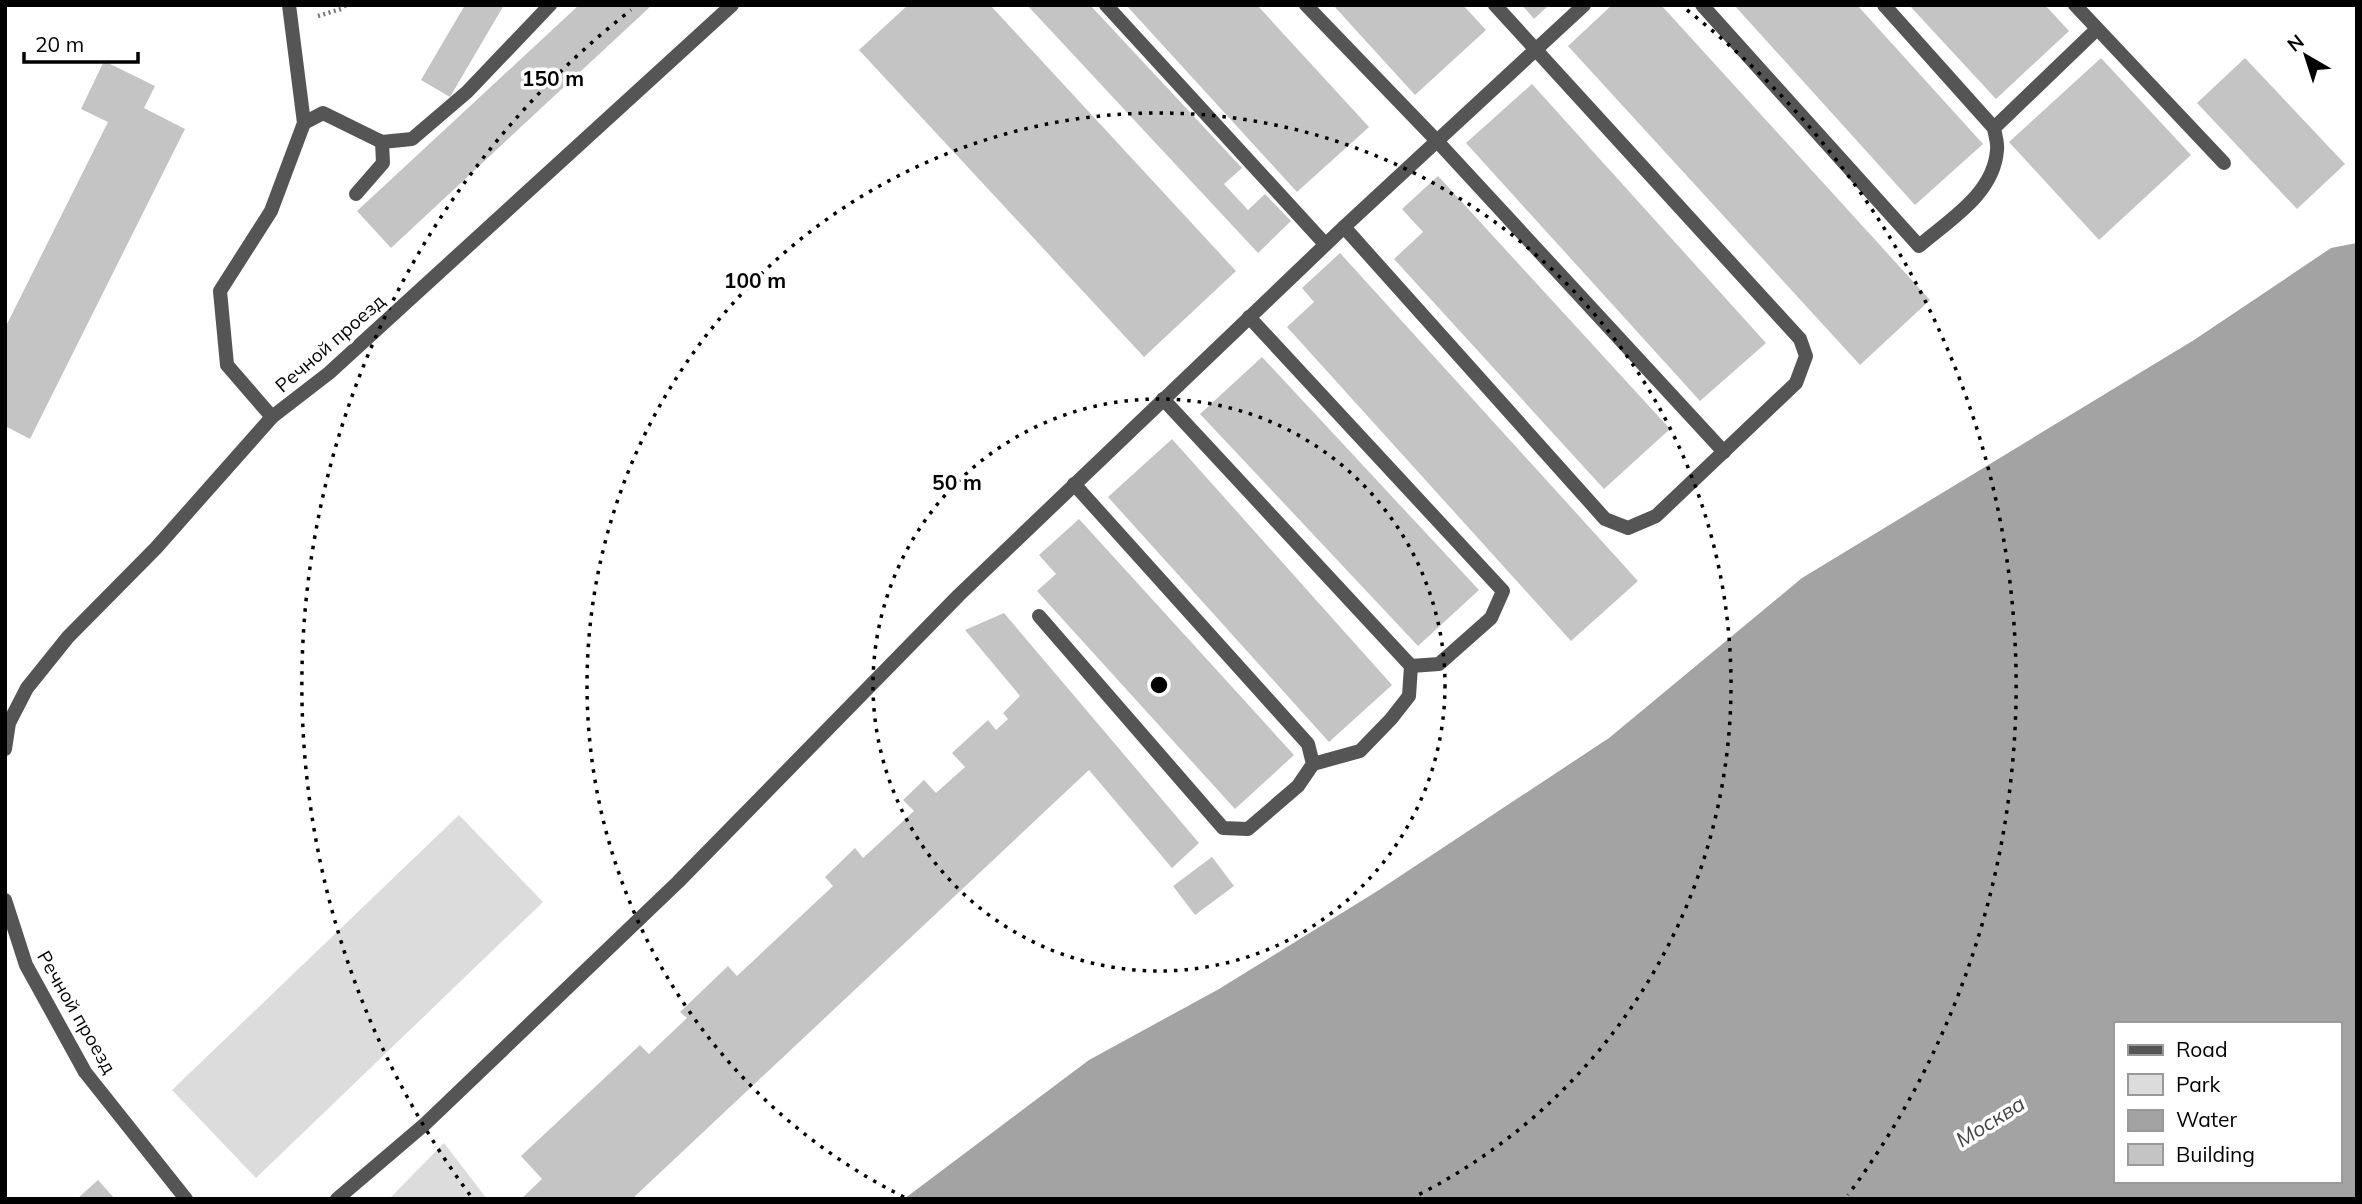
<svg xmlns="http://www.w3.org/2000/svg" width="2362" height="1204" font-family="Mulish,sans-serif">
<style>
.green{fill:#dcdcdc}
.water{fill:#a3a3a3;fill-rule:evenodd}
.building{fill:#c4c4c4}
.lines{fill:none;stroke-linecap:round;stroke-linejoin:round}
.path{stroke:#777;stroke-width:4.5;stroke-dasharray:2 3.5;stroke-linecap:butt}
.service{stroke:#555;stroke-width:14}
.minor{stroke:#555;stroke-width:14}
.ring{fill:none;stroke:#000;stroke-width:3.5;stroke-dasharray:3.5 7}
.labels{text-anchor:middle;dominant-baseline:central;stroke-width:7;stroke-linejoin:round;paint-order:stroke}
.street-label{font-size:19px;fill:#000;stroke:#fff}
.water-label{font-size:21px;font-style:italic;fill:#444;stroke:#fff}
.centre{fill:#000;stroke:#fff;stroke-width:3.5}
.ring-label{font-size:21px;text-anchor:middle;font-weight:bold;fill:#000;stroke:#fff;stroke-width:7;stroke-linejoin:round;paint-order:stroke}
</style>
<rect width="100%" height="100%" fill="#fff"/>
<!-- green -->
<g class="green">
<polygon points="459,815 543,902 256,1178 172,1090"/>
<polygon points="444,1143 487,1199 389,1199"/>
</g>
<!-- water -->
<path class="water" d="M2357,243V1199H904L1089,1060L1219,989L1379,890L1609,738L1802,578L2194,340L2331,248ZM2115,1024H2339V1181H2115Z"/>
<!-- building -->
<g class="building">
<polygon points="465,5 504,5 450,97 421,80"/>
<polygon points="579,5 652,5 391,248 357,211"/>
<polygon points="908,5 990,5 1236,271 1144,357 859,50"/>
<polygon points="1027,5 1090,5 1242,168 1224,184 1248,210 1265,194 1291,221 1258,253"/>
<polygon points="1126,5 1257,5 1369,127 1297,192"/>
<polygon points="1333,5 1463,5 1486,30 1415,95"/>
<polygon points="1522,5 1549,5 1534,19"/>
<polygon points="1612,5 1661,5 1930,300 1860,365 1568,46"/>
<polygon points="1734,5 1857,5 1983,144 1915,205"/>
<polygon points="1909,5 2045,5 2069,31 1996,99"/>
<polygon points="2101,58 2191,155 2099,240 2009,142"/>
<polygon points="2245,58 2345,164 2297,209 2197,103"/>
<polygon points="104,61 155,86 144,108 185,129 30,439 5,426 5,328 108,122 81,109"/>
<polygon points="1532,84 1766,343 1700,401 1466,143"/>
<polygon points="1438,176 1670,429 1604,489 1394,259 1423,232 1402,209"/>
<polygon points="1340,253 1638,581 1571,641 1287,327 1314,302 1302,288"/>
<polygon points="1262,357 1479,590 1418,646 1200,414"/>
<polygon points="1172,439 1392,685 1329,742 1108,497"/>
<polygon points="1079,519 1294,755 1235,809 1037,591 1056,574 1039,555"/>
<polygon points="1004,613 1199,843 1172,868 1089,770 632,1199 521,1199 542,1179 521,1156 640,1045 649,1054 687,1018 680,1012 728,966 737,976 833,886 825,877 855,848 863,858 914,811 903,800 924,780 936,793 965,767 952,753 988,720 996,730 1008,719 1003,713 1020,696 965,630"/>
<polygon points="1212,857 1234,886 1195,915 1173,886"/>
<polygon points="98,1180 115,1199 77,1199"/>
</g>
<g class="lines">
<!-- path -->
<polyline class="path" points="318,16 341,9 346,5"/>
<!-- service -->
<g class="service">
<polyline points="1106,5 1325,244"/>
<polyline points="1306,5 1437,141 1724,452"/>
<path d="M1702,5L1919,246C1949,220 1994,194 1997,150C1998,143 1995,135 1994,128L1884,5"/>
<polyline points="2075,5 2224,163"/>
<polyline points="304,123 323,113 382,142 412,139 467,92 550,5"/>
<polyline points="1994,128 2097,29"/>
<polyline points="356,194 383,163 382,142"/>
<polyline points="1344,227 1605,519 1628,528 1656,516 1796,383 1806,356 1800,339 1495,5"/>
<polyline points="1163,399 1411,666 1439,664 1491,618 1503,591 1249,317"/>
<polyline points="1039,616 1223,828 1248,829 1298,786 1313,764 1308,744 1074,484"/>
<polyline points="1313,764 1360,751 1391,719 1409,696 1411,666"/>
<polyline points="337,1199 425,1124 678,882 959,595 1344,227 1584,5"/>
</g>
<!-- minor -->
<g class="minor">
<polyline points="272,417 227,365 220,291 271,211 304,123 289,5"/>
<polyline points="5,749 9,723 27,688 68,637 156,548 272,417 329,373 732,5"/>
<polyline points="5,900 26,965 85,1072 186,1199"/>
</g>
</g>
<!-- distance rings -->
<g class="ring">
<circle cx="1159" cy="685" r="286"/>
<path d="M904 1197A572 572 0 1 1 1414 1197"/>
<path d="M470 1195A857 857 0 0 1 631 10M1687 10A857 857 0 0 1 1848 1195"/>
</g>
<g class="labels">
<!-- street labels -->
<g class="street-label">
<text transform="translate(330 343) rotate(-41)">Речной проезд</text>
<text transform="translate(77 1012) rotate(60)">Речной проезд</text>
</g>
<!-- water labels -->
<g class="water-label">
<text transform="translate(1990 1121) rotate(-32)">Москва</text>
</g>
</g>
<circle cx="1159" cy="685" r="10" class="centre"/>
<g class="ring-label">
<text x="553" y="86">150 m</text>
<text x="755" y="288">100 m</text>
<text x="957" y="490">50 m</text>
</g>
<!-- border -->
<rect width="2362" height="1204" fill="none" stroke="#000000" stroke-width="14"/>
<!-- legend -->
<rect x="2114" y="1022" width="228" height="161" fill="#ffffff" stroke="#999999" stroke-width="2"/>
<rect x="2128" y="1045" width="35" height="10" fill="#555555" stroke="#999999" stroke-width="2"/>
<text x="2176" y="1057" font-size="21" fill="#000000">Road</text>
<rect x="2128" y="1074" width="35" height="21" fill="#dcdcdc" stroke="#999999" stroke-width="2"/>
<text x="2176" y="1092" font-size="21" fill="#000000">Park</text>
<rect x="2128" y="1110" width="35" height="21" fill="#a3a3a3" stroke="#999999" stroke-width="2"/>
<text x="2176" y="1127" font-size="21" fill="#000000">Water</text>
<rect x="2128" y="1144" width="35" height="21" fill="#c4c4c4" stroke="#999999" stroke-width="2"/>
<text x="2176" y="1162" font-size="21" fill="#000000">Building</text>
<!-- north arrow -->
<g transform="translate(2306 56) rotate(321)" stroke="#ffffff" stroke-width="5" paint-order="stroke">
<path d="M0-5L12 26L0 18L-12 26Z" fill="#000000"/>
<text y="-10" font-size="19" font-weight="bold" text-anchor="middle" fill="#000000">N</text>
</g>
<!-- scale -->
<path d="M24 52v10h114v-10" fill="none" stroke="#000000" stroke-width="3.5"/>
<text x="35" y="52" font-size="21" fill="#000000" stroke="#ffffff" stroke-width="5" paint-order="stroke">20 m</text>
</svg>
